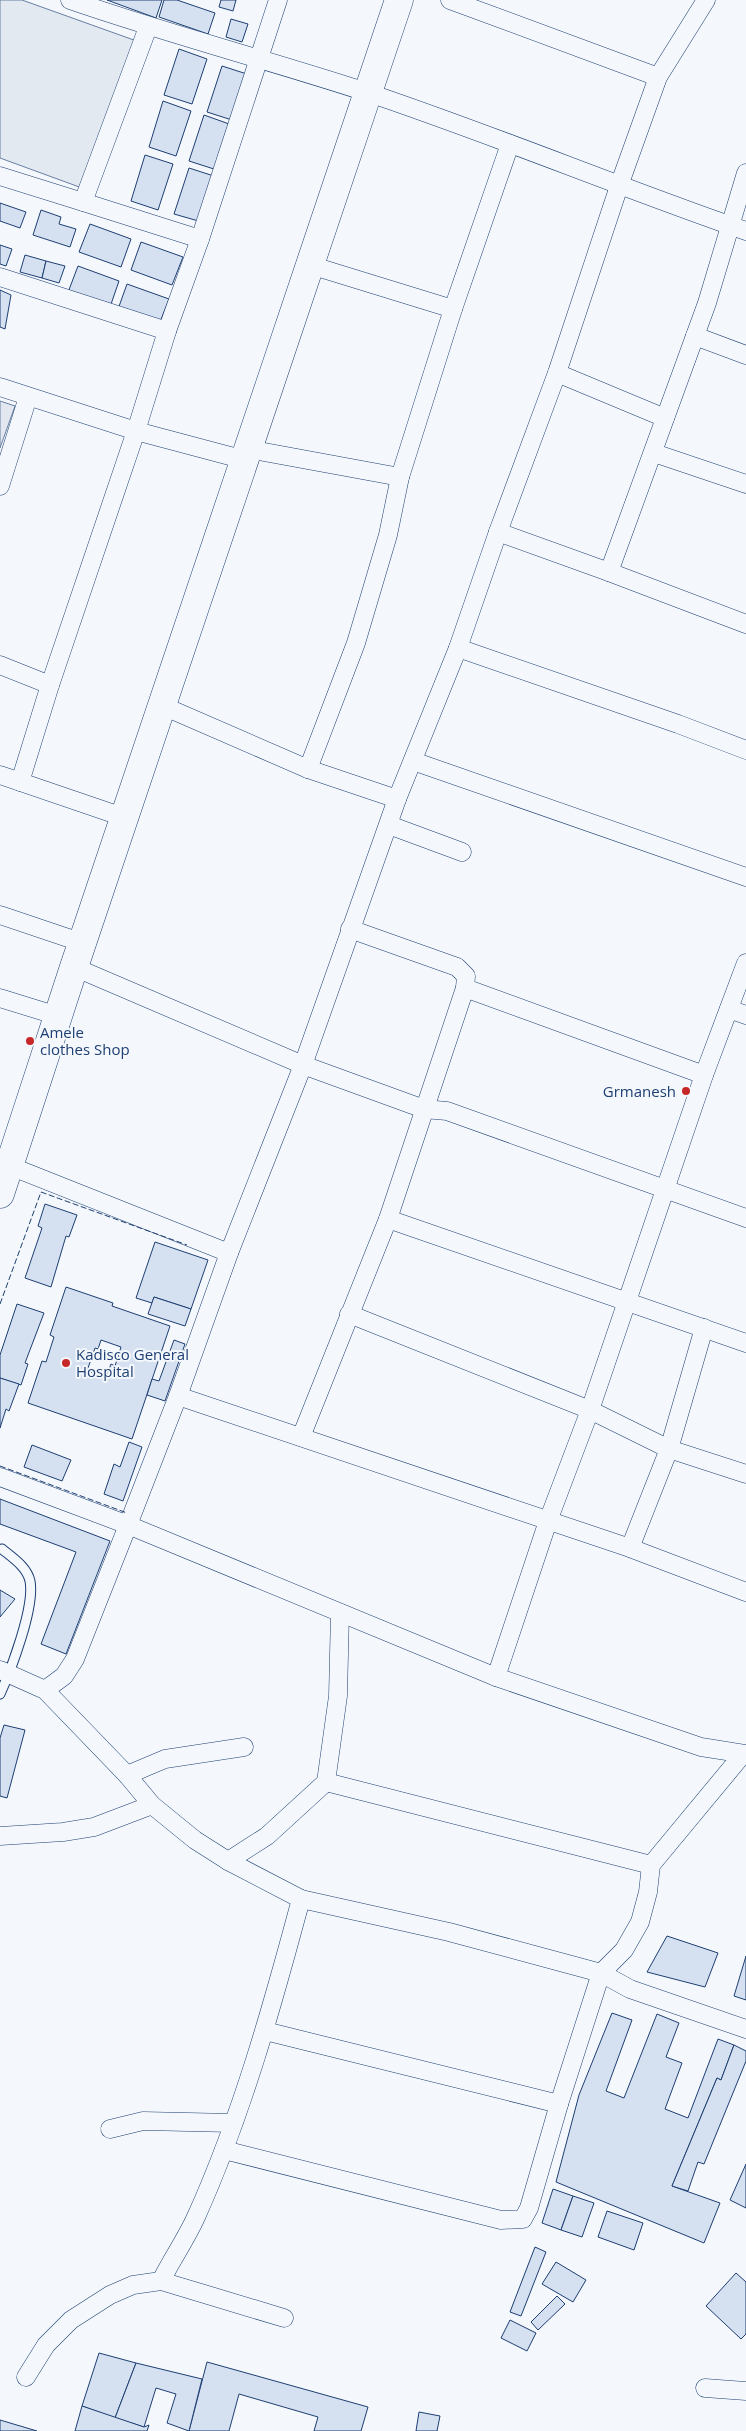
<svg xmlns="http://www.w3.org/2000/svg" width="746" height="2431" font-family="'Open Sans',sans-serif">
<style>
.green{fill:#e3e9f0;stroke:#687fa3}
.parking{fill:#e3e8f0;stroke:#687fa3}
.building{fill:#d5e0f0;stroke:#1d3f73;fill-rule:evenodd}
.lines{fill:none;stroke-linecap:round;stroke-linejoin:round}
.service-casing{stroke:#1d3f73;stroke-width:11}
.minor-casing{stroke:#1d3f73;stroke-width:19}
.primary-casing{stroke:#1d3f73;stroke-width:29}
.service{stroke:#f4f7fb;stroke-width:9}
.minor{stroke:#f4f7fb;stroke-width:18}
.primary{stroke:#f4f7fb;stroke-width:28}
.fence{stroke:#1d3f73;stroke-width:1;stroke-dasharray:6 2.5;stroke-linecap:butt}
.poi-dot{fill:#c62828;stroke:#f4f7fb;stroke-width:2}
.labels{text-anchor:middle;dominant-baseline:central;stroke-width:4;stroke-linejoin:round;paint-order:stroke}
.poi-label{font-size:15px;fill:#1d3f73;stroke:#f4f7fb;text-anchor:start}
</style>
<rect width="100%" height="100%" fill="#f4f7fb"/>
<!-- green -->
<polygon class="green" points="0,0 22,0 145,44 93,192 0,158"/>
<!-- parking -->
<polygon class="parking" points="0,401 15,406 0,448"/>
<!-- building -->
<g class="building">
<polygon points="107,0 162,0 156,18"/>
<polygon points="164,0 177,0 215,13 208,34 159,17"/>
<polygon points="221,0 236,0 233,11 219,7"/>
<polygon points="231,19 248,24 242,42 226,37"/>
<polygon points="179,49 207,59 192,104 164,95"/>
<polygon points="222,66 250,75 235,121 207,112"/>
<polygon points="163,101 191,111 176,156 149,147"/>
<polygon points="204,115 232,125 217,170 189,161"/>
<polygon points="145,155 173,164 158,210 131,201"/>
<polygon points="189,168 217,177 202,222 174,214"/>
<polygon points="0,203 26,212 20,228 0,221"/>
<polygon points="41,210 61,217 59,224 76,229 70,247 33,235"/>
<polygon points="90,224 131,239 121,267 79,252"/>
<polygon points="141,242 183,257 172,285 131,270"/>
<polygon points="0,245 12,249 6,266 0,264"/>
<polygon points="25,255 46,261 42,278 20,272"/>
<polygon points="46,261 65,266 59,283 42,278"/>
<polygon points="78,266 119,281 109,310 67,295"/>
<polygon points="127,284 169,299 158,327 117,312"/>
<polygon points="0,290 11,295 5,329 0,327"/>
<polygon points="45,1204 77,1215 69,1237 66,1236 51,1287 25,1278 42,1228 38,1226"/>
<polygon points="155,1242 208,1260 191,1309 154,1297 152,1303 136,1298"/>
<path d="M66,1287L113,1303L112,1306L170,1326L132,1439L28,1403L42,1361L46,1362L54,1337L50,1335ZM101,1340L121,1347L115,1366L111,1364L106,1377L87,1371L95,1348L98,1349Z"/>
<polygon points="154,1297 191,1309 185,1326 148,1314"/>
<polygon points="17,1304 44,1313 25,1363 28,1364 21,1385 0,1378 0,1355"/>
<polygon points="174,1340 185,1344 165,1401 147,1395 152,1379 159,1381"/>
<polygon points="0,1378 19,1384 9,1411 6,1409 0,1428"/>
<polygon points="129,1442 142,1447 123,1501 104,1494 114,1464 120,1467"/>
<polygon points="32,1445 71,1460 62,1481 24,1467"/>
<polygon points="0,1499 110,1541 66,1654 41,1644 76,1552 0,1524"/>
<polygon points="0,1590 15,1599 0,1617"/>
<polygon points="4,1725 25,1730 7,1798 0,1796 0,1738"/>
<polygon points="667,1936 718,1953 705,1987 647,1972"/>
<polygon points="746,1956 746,2000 734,1996"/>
<polygon points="612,2013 632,2020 606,2091 624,2098 657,2014 679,2023 666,2057 682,2063 665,2109 688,2118 718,2039 734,2045 721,2080 717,2078 672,2186 720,2203 704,2243 556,2182 579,2095"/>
<polygon points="734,2045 746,2051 746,2061 704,2164 698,2162 688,2191 672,2186 717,2078 721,2080"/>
<polygon points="746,2164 746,2208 730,2200"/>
<polygon points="553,2189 573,2196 561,2230 542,2223"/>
<polygon points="573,2196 594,2203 582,2237 561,2230"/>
<polygon points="607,2211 643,2223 634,2250 598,2237"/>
<polygon points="535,2247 546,2252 521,2316 510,2312"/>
<polygon points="556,2262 586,2280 573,2302 542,2284"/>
<polygon points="736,2273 746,2282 746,2334 741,2339 706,2306"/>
<polygon points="557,2296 565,2304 538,2330 531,2322"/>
<polygon points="510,2320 536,2333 527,2351 501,2338"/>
<polygon points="99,2353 136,2363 115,2418 82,2406"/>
<polygon points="207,2362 368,2407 361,2431 314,2431 318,2417 239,2394 229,2431 189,2431"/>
<polygon points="136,2363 202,2379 189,2431 167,2423 176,2394 156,2388 144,2427 115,2418"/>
<polygon points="82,2406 144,2427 149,2425 147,2431 75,2431"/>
<polygon points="419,2412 440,2416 437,2431 416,2431"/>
<polygon points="0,2420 37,2431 0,2431"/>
</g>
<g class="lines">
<!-- service casing -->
<g class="service-casing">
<path id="service" d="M0,1694C11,1670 35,1607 30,1581C27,1567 13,1558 2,1549"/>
</g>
<!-- minor casing -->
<g class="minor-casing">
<g id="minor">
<path d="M70,0C168,34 268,60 366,92C494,135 619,187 746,231"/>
<polyline points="450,0 658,77"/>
<polyline points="0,176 83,202 148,27"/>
<polyline points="83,202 200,239"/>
<polyline points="310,265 453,309"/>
<polyline points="0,277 167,331"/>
<polyline points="695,336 746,355"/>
<polyline points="557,373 665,418"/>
<polyline points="0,387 136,431 245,460"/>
<polyline points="248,449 400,477"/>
<polyline points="654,453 746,484"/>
<polyline points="0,486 28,397"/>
<polyline points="498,532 609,572 707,303 746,173"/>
<polyline points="609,572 746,624"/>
<polyline points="458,648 678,724 746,750"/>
<polyline points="0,665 50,685"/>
<polyline points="163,706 308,769 397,799 458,648 498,532 557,373 620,183 658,77 706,0"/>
<polyline points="413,761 746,877"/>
<polyline points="308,769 356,643 388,535 400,477 453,309 510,144"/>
<polyline points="0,775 126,818"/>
<polyline points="20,782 50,685 136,431 167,331 200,239 278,0"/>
<polyline points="389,825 462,852"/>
<polyline points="0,915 83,943"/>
<polyline points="74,967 303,1065 424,1109 447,1111 746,1218"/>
<polyline points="465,988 704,1075"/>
<polyline points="0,998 58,1016"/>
<polyline points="729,1009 746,1015"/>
<polyline points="0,1162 229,1253"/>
<polyline points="388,1219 746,1343"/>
<polyline points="349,1314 590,1410 669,1449 746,1474"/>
<polyline points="178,1396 630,1548 746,1592"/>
<polyline points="301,1437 388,1219 465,988 466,976 457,967 350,929"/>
<polyline points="0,1477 128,1525 178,1396 229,1253 303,1065 397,799"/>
<polyline points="630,1548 669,1449 704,1328"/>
<polyline points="0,1670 45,1690 127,1775 152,1805 195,1840 228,1861 267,1836 326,1782 338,1696 340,1613"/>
<polyline points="496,1677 548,1521 590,1410 704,1075 746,963"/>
<polyline points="45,1690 64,1676 75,1659 128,1525 496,1677 701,1747 746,1754"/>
<polyline points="127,1775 165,1759 244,1747"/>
<polyline points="326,1782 651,1865"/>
<polyline points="0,1836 63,1832 94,1827 152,1805"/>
<polyline points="301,1899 449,1932 601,1973 630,1989 746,2029"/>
<polyline points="265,2031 559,2104"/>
<polyline points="110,2129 143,2121 233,2123"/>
<polyline points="224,2150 501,2220 523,2219 529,2208 559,2104 601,1973 624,1950 640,1922 648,1892 651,1865 743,1754"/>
<polyline points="161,2281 284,2318"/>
<path d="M26,2377L46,2345L71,2320L110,2295L133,2285L161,2281C172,2259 186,2239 196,2217C242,2115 272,2007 301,1899L228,1861"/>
<polyline points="705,2388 746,2391"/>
</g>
</g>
<!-- primary casing -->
<g class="primary-casing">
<polyline id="primary" points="0,1194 74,967 399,0"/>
</g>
<!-- service -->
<use href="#service" class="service"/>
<!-- minor -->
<use href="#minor" class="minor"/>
<!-- primary -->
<use href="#primary" class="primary"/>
<!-- fence -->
<g class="fence">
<polyline points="0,1304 41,1192 187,1245"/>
<polyline points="0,1466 127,1513"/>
</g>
</g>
<!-- markers -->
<g class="poi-dot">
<circle cx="30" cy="1041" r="5"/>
<circle cx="686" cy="1091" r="5"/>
<circle cx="66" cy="1363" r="5"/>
</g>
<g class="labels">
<!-- poi labels -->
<g class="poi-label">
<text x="40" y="1032">Amele<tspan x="40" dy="17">clothes Shop</tspan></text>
<text x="676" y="1091" text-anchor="end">Grmanesh</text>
<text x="76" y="1354">Kadisco General<tspan x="76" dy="17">Hospital</tspan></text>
</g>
</g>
</svg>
